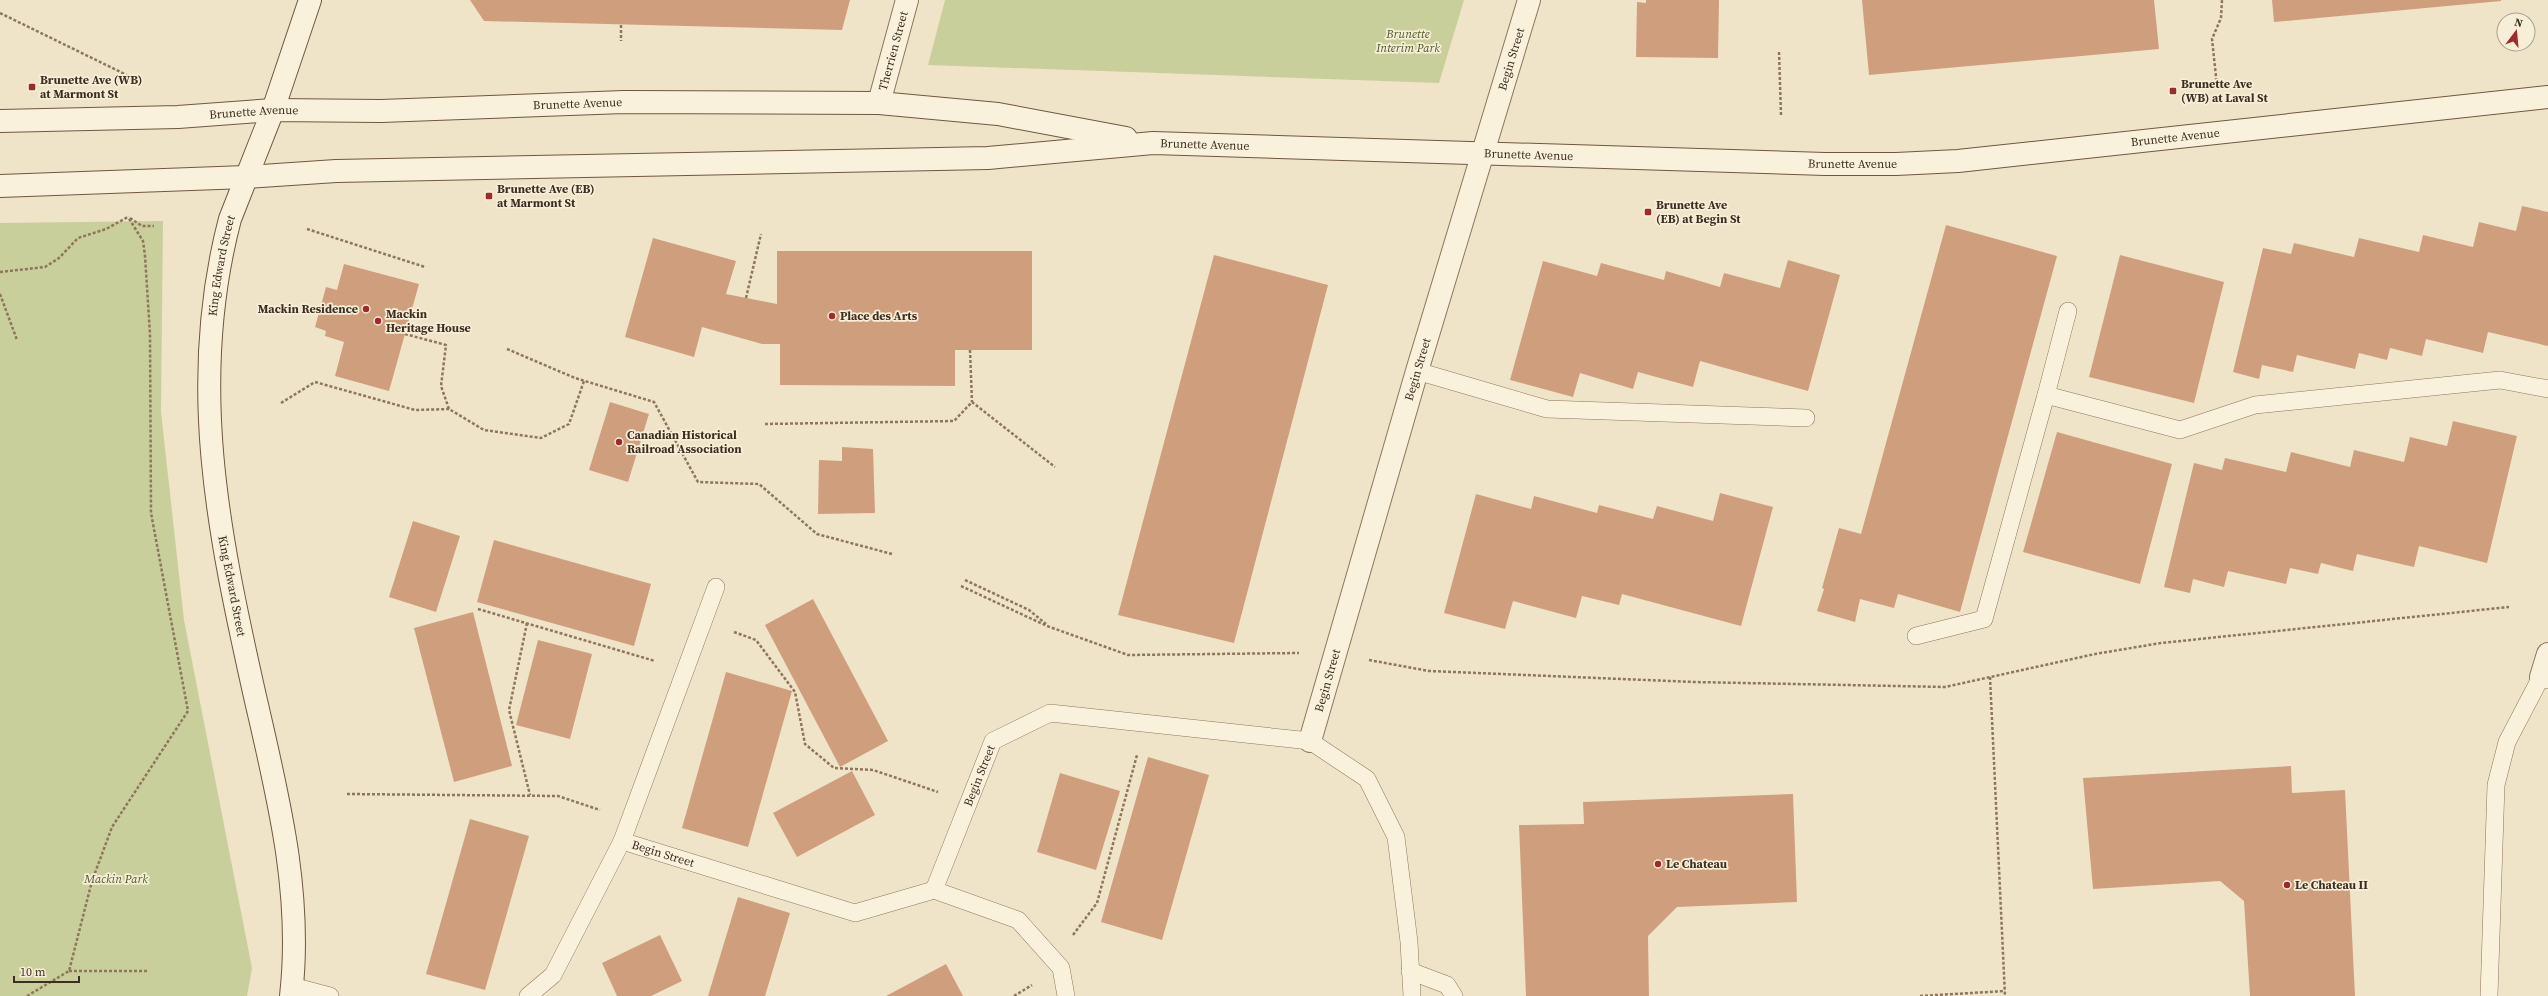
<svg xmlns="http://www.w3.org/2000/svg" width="2548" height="996" font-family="'Source Serif 4',serif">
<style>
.green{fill:#c9cf9b}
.building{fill:#cf9f7d}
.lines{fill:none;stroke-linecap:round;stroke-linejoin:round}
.service-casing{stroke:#8d765c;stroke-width:18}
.minor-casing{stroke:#8d765c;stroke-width:24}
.secondary-casing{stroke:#6f573f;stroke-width:24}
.path{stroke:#8d765c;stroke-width:2.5;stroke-dasharray:3 2;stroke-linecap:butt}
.service{stroke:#faf1dc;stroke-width:17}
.minor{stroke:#faf1dc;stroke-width:22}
.secondary{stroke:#faf1dc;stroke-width:22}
.poi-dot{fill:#9e2a2b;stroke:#f7eed8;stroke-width:1.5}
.labels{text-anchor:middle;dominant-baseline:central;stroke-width:3.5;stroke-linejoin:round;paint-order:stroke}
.park-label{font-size:12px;font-style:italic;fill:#4d5a26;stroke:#f7eed8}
.street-label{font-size:12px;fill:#3d2e20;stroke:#f7eed8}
.poi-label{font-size:12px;font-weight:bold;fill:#3d2e20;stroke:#f7eed8;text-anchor:start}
</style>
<rect width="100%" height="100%" fill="#f0e4c8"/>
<!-- green -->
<g class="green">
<polygon points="945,0 1464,0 1439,83 928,65"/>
<polygon points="163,221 161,412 184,620 252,968 247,996 0,996 0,223"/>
</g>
<!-- building -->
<g class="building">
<polygon points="470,0 850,0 842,30 484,21"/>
<polygon points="1646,0 1719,0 1718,58 1636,57 1637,2 1646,3"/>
<polygon points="1862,0 2154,0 2159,49 1869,75"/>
<polygon points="2272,0 2501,0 2501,1 2274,22"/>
<polygon points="2522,206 2548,212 2548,346 2488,332 2483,353 2426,339 2422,356 2390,348 2387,360 2359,353 2355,369 2297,355 2293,372 2262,365 2259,379 2233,372 2263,248 2291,254 2294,243 2354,257 2359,238 2419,252 2423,235 2473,247 2479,222 2516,231"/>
<polygon points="1946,225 2057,256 1960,612 1898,594 1894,608 1860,599 1855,622 1817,611 1824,589 1822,588 1839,528 1861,534"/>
<polygon points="653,238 736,261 726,294 777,304 777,251 1032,251 1032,350 955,350 955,386 780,385 780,344 762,344 702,327 694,357 625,337"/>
<polygon points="1214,255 1328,285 1234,643 1118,615"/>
<polygon points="2120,255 2224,282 2194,403 2089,377"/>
<polygon points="1788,260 1840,275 1808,391 1700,361 1693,387 1638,372 1633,389 1580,373 1573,397 1510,380 1543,261 1597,276 1601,263 1664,280 1666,271 1720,287 1724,273 1780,288"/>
<polygon points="344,264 419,284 389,391 335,376 344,342 325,336 326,331 315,327 326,287 337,290"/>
<polygon points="610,402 649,414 628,482 589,470"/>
<polygon points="2453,421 2517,436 2487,563 2419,546 2414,567 2357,554 2353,571 2321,563 2318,574 2290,568 2286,584 2228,571 2224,587 2193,579 2190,593 2164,587 2194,463 2222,470 2225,458 2286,472 2291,452 2350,467 2354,450 2404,462 2410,437 2447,446"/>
<polygon points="2057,432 2172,464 2140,584 2023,552"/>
<polygon points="842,447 873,449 875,513 818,514 819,460 842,461"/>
<polygon points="1720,493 1773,507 1741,626 1622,594 1619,605 1582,596 1576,618 1513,601 1505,629 1444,613 1476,494 1531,509 1534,496 1597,513 1599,505 1653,519 1657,506 1713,521"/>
<polygon points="413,521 460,536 436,612 389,597"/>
<polygon points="494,540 651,584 634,646 477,602"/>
<polygon points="813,599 888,741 840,767 765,625"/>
<polygon points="473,612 512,766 454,782 414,628"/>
<polygon points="538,640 592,654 570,739 516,725"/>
<polygon points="726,672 792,691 748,847 682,828"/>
<polygon points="1148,757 1209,775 1162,940 1101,922"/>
<polygon points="2291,766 2292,793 2345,790 2355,996 2250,996 2244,901 2220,881 2093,889 2083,778"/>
<polygon points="852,771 875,815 797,857 773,813"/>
<polygon points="1060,773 1120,791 1096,870 1037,852"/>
<polygon points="1793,794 1797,902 1677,907 1648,936 1649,996 1526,996 1519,825 1584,824 1583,802"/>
<polygon points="470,819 529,836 485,990 426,974"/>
<polygon points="738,897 790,913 765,996 708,996"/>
<polygon points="660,935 682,981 651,996 617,996 602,963"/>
<polygon points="946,964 963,996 886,996"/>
</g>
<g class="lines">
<!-- service casing -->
<g class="service-casing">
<g id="service">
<polyline points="1417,371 1547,409 1806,418"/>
<polyline points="2046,395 2068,311"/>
<polyline points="1916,636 1984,619 2046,395 2180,430 2255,405 2500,380 2548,389"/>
<path id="s1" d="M622,841L855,913L934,890L993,741L1050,713L1310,741L1367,779L1396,837L1409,942L1412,996"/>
<polyline points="934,890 1018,920 1061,968 1066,996"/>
<polyline points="1410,971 1447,985 1454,996"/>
<polyline points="292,986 330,996"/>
<polyline points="528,996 553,975 622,841 716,587"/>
<polyline points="2489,996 2496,785 2507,742 2541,677 2548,680"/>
</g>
</g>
<!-- minor casing -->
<g class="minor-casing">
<g id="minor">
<path id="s2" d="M879,103L907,0"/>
<polyline points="2541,677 2548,654"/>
<path id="s3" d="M1310,741L1417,371L1529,0"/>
</g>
</g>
<!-- secondary casing -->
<g class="secondary-casing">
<g id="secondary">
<path id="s4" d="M0,121L178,117L273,110L381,111L624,102L879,103L998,114L1126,138"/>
<path id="s5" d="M0,186L246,177L336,171L988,158L1153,143L1825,164H1896L1958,161L2548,97"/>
<path id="s6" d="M291,996C303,891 277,793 254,692C218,531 187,382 230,219L273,110L310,0"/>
</g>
</g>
<!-- path -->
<g class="path">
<polyline points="0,13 141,82"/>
<polyline points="621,25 621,41"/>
<polyline points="1779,52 1781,115"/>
<polyline points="2217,86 2212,39 2221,18 2222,0"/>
<polyline points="130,218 142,226 154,226"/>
<polyline points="307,229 425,267"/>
<polyline points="0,272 45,267 59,258 78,238 106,229 128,217"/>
<polyline points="0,294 17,340"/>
<polyline points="746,298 761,234"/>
<polyline points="405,334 446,345 441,386 449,409 484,430 541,438 569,424 584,381"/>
<polyline points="507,349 575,378 654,402 698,482 759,484 817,534 892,554"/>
<polyline points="970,350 972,402"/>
<polyline points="281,403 315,382 415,410 449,409"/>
<polyline points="765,424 954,421 972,402 1055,467"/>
<polyline points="965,580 1029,610 1046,624"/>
<polyline points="961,586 1047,626 1128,655 1299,653"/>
<polyline points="478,609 655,661"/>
<polyline points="527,623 509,710 530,795"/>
<polyline points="734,632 756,640 795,692 805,744 834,768 873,770 938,792"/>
<polyline points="1369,660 1429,671 1694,682 1945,687 2095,654 2161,643 2509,607"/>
<polyline points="1990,677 2005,996"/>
<polyline points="347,794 558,796 600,810"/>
<polyline points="1073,935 1097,903 1137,755"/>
<polyline points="69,971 148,971"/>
<polyline points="27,996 69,971 92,881 112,827 188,711 151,513 150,334 145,256 143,241 128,217"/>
<polyline points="1014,996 1032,985"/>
<polyline points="1920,996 2005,991"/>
</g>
<!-- service -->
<use href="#service" class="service"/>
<!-- minor -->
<use href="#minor" class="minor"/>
<!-- secondary -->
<use href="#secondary" class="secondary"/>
</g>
<!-- markers -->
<g class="poi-dot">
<rect x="28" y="83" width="8" height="8" rx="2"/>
<rect x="2169" y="87" width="8" height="8" rx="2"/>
<rect x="485" y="192" width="8" height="8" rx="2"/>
<rect x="1644" y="208" width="8" height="8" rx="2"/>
<circle cx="366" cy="309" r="4"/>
<circle cx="832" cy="316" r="4"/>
<circle cx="378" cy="321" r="4"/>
<circle cx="619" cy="442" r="4"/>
<circle cx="1658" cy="864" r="4"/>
<circle cx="2287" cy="885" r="4"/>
</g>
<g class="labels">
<!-- park labels -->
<g class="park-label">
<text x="1408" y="34">Brunette<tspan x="1408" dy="14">Interim Park</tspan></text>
<text x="116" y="879">Mackin Park</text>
</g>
<!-- street labels -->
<g class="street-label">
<text stroke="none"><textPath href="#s2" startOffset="54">Therrien Street</textPath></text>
<text stroke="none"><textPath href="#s3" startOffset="711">Begin Street</textPath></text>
<text stroke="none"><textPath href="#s4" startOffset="578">Brunette Avenue</textPath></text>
<text stroke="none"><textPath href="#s4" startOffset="254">Brunette Avenue</textPath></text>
<text stroke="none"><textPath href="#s5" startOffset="2178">Brunette Avenue</textPath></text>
<text stroke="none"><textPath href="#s5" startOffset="1206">Brunette Avenue</textPath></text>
<text stroke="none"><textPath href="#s5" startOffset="1530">Brunette Avenue</textPath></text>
<text stroke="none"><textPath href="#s5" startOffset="1854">Brunette Avenue</textPath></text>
<text stroke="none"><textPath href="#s6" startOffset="739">King Edward Street</textPath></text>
<text stroke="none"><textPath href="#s3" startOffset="387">Begin Street</textPath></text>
<text transform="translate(232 586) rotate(79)">King Edward Street</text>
<text stroke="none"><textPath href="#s3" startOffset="63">Begin Street</textPath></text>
<text stroke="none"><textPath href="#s1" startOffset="449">Begin Street</textPath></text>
<text stroke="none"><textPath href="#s1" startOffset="43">Begin Street</textPath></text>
</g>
<!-- poi labels -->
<g class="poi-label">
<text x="40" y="80">Brunette Ave (WB)<tspan x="40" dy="14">at Marmont St</tspan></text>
<text x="2181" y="84">Brunette Ave<tspan x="2181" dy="14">(WB) at Laval St</tspan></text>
<text x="497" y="189">Brunette Ave (EB)<tspan x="497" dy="14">at Marmont St</tspan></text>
<text x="1656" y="205">Brunette Ave<tspan x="1656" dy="14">(EB) at Begin St</tspan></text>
<text x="358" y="309" text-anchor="end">Mackin Residence</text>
<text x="386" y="314">Mackin<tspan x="386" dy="14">Heritage House</tspan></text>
<text x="840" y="316">Place des Arts</text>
<text x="627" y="435">Canadian Historical<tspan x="627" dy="14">Railroad Association</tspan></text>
<text x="1666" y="864">Le Chateau</text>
<text x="2295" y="885">Le Chateau II</text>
</g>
</g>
<!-- north arrow -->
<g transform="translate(2516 32) rotate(16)"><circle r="19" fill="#f7eed8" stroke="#ada18e"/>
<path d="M0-3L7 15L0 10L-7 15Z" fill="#9e2a2b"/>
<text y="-6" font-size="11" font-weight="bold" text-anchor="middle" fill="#3d2e20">N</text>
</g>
<!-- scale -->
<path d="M14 976v6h65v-6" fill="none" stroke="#3d2e20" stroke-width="2"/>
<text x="20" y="976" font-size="12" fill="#3d2e20" stroke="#f7eed8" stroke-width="3" paint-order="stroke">10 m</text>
</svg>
